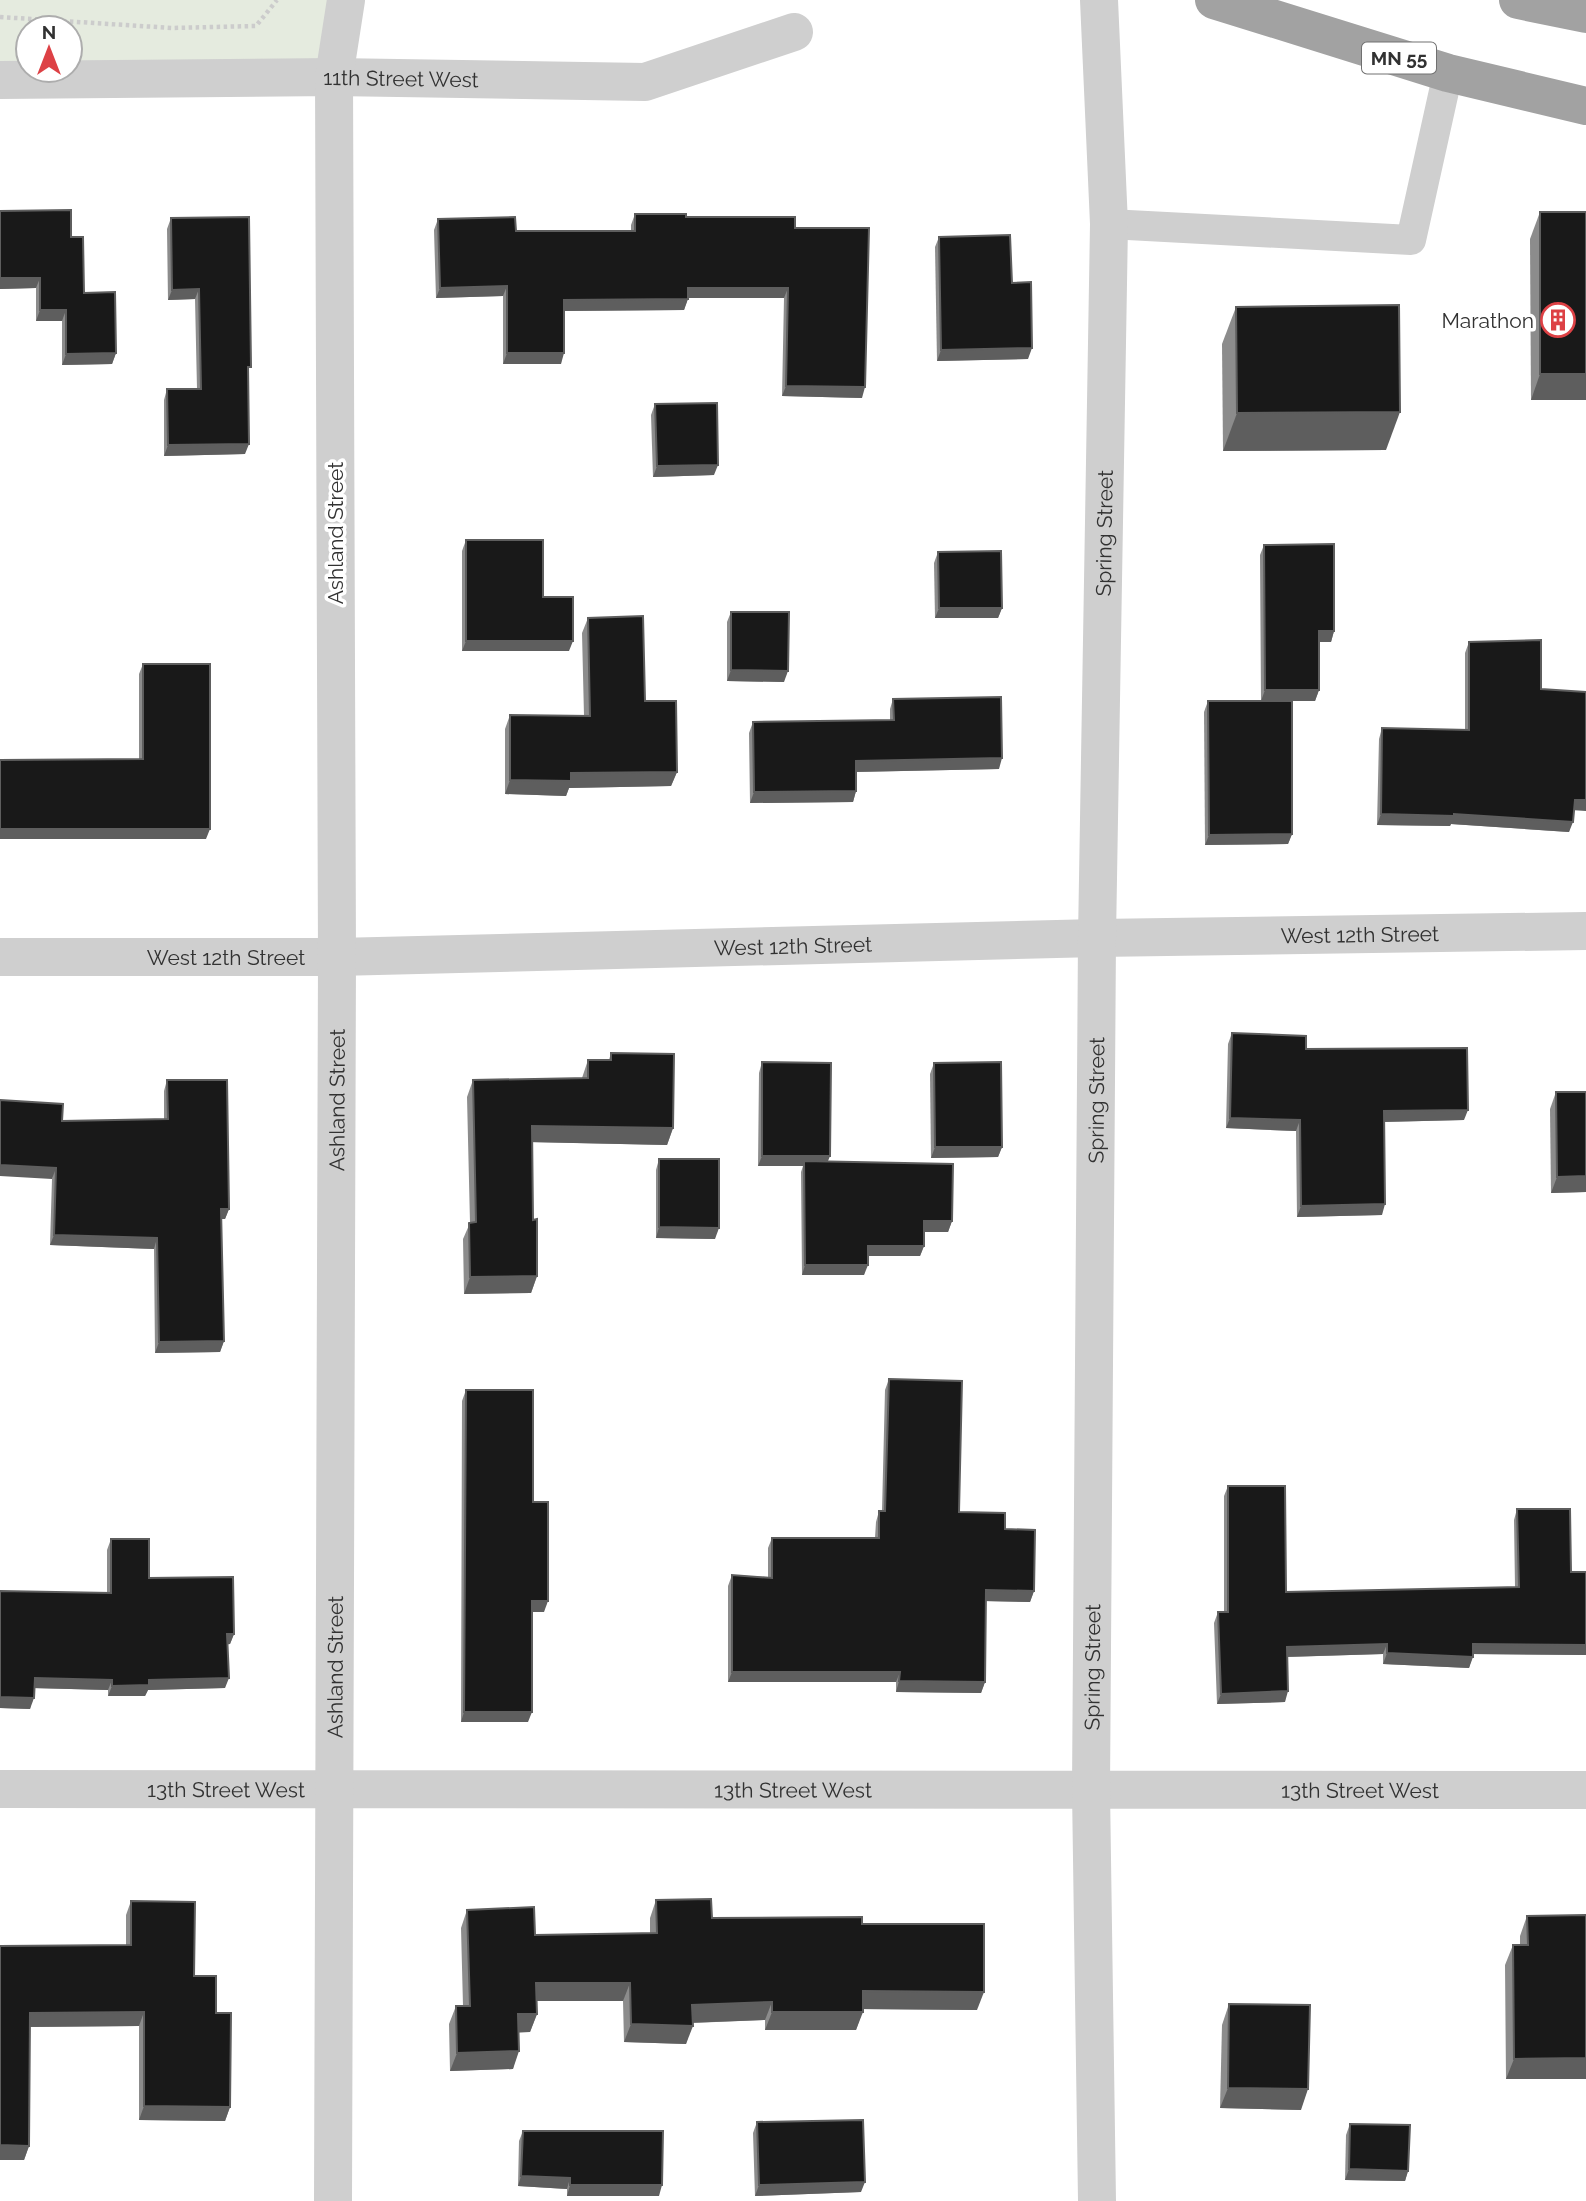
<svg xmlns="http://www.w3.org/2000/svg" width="1586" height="2201" font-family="Raleway,sans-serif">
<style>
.green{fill:#e5ebdf;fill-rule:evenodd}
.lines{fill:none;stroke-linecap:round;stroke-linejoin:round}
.path{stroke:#ccc;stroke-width:4.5;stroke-dasharray:3.5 3.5;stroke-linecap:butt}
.service{stroke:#cfcfcf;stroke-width:30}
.minor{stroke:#cfcfcf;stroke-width:38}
.trunk{stroke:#a2a2a2;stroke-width:38}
.wall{fill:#8c8c8c}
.shaded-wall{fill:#5e5e5e}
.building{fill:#191919;stroke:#5e5e5e;stroke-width:2}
.labels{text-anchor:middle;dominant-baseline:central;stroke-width:7;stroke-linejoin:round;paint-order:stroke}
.shield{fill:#fff;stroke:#707070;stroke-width:2}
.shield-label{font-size:19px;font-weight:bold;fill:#323232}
.street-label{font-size:21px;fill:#323232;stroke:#fff}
.poi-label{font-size:21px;fill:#323232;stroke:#fff;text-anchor:end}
</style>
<rect width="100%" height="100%" fill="#fff"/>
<!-- green -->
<path class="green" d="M0,0H346L334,77L0,80ZM28,28H70V70H28Z"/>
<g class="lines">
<!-- path -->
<polyline class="path" points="0,17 172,28 256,26 277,0"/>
<!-- service -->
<polyline class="service" points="1109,224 1411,240 1448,73"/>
<!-- minor -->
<g class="minor">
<path id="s1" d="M0,80L334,77L645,82L794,32"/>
<path id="s2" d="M0,957H337L1097,938L1586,931"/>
<path id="s3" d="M0,1789L1586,1790"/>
<path id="s4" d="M333,2201L337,957L334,77L346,0"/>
<path id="s5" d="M1097,2201L1091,1790L1097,938L1109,224L1099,0"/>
</g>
<!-- trunk -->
<g class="trunk">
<polyline points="1214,0 1448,73 1586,106"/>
<polyline points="1518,0 1586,14"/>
</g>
</g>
<!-- wall -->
<g class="wall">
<polygon points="0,211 71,237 84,293 116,353 112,364 62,365 62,321 36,321 36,288 0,289"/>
<polygon points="1540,212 1586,400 1531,400 1530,239"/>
<polygon points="635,214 686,217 795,228 862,398 782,396 784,298 688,298 684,310 564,311 561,364 503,364 503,296 436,298 434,230 438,219 516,231 631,231 631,225"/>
<polygon points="171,218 248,376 245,454 164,456 164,400 167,389 197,389 195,299 168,300 167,229"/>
<polygon points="939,237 1012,283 1028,359 937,361 935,247"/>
<polygon points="1236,307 1386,450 1223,451 1222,344"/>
<polygon points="655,404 714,475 653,477 651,415"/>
<polygon points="466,540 543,597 569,651 462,651 462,551"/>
<polygon points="1264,545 1334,631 1331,642 1319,642 1319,690 1315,701 1261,701 1260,555"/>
<polygon points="938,552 1002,608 998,618 935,618 934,563"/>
<polygon points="731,612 784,682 727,681 727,622"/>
<polygon points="588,618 645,701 677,772 671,786 569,788 566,796 505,794 505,729 510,715 584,716 582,633"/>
<polygon points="1469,642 1541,689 1574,810 1569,832 1451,824 1450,826 1377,825 1379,739 1382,728 1465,730 1465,653"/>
<polygon points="143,664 206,839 0,839 0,760 139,759 139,674"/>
<polygon points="893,699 999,769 856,772 856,791 853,802 750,803 749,733 753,722 890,720 890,709"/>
<polygon points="1208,701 1292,834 1288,844 1205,845 1204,712"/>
<polygon points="1232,1033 1306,1049 1464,1120 1384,1122 1382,1215 1297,1217 1296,1131 1226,1128 1228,1044"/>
<polygon points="611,1053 673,1128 667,1145 532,1142 533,1220 537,1276 531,1293 464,1294 463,1239 470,1223 467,1097 473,1080 582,1078 588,1060 609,1060"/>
<polygon points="762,1062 828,1162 952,1221 948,1232 924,1232 924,1246 920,1256 868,1256 864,1275 802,1275 801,1172 803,1166 758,1166 759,1073"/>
<polygon points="934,1063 1002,1147 998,1157 931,1158 930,1074"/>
<polygon points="167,1080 229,1209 225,1219 221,1219 224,1341 220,1352 155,1353 154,1249 50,1245 52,1179 62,1121 164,1119 164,1091"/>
<polygon points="1556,1092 1586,1192 1551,1193 1550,1109"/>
<polygon points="659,1159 715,1239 656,1238 656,1170"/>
<polygon points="889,1379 959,1512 1005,1529 1034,1591 1030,1602 986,1601 985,1682 981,1693 896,1692 896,1682 728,1682 728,1586 732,1575 768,1577 768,1548 772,1538 875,1538 876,1522 879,1511 882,1511 885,1390"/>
<polygon points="466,1390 533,1502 544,1612 532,1612 528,1722 461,1722 462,1401"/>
<polygon points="1228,1486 1286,1592 1515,1587 1514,1520 1517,1509 1571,1572 1586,1572 1586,1655 1473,1654 1469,1668 1383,1664 1383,1654 1287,1657 1285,1702 1217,1704 1214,1623 1218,1612 1224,1612 1224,1496"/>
<polygon points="111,1539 149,1578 234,1634 230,1644 228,1644 225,1688 148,1690 145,1696 108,1696 108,1690 34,1688 30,1709 0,1708 107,1593 107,1550"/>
<polygon points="656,1900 712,1918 862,1924 977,2010 863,2009 856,2030 765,2030 765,2020 692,2023 686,2044 624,2042 623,2001 536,2001 537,2014 530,2032 519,2032 513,2069 450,2071 449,2024 456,2006 463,2006 461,1928 467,1910 535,1935 650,1933 650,1918"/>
<polygon points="131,1901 194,1976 216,2013 230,2107 225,2121 139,2120 139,2026 30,2027 29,2146 24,2160 0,2160 0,1946 126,1945 126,1915"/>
<polygon points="1586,1915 1586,2079 1506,2079 1505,1965 1513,1945 1520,1945 1520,1936 1527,1916"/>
<polygon points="1229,2004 1301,2110 1220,2108 1222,2025"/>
<polygon points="757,2122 861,2192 755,2196 753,2133"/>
<polygon points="1350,2124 1408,2171 1405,2181 1345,2180 1346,2135"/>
<polygon points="523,2131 659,2196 567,2196 567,2189 518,2186 519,2141"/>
</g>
<!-- shaded-wall -->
<g class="shaded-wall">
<polygon points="0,278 40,278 36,288 0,289"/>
<polygon points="507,286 503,296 436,298 440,288"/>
<polygon points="688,288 788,288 784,298 684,298"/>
<polygon points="199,289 195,299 168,300 172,290"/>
<polygon points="688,299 684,310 561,311 564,300"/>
<polygon points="40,310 66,310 62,321 36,321"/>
<polygon points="1032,348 1028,359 937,361 941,350"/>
<polygon points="116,353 112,364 62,365 66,354"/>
<polygon points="507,353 564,353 561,364 503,364"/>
<polygon points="1540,374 1586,374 1586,400 1531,400"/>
<polygon points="786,386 865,387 862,398 782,396"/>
<polygon points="1400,412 1386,450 1223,451 1237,413"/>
<polygon points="249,444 245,454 164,456 168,445"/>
<polygon points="718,465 714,475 653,477 657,466"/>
<polygon points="939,608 1002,608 998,618 935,618"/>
<polygon points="1319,631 1334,631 1331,642 1315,642"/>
<polygon points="466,641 573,641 569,651 462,651"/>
<polygon points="731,670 788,671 784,682 727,681"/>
<polygon points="1265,690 1319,690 1315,701 1261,701"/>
<polygon points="1002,758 999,769 852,772 856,761"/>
<polygon points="677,772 671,786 569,788 566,796 505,794 510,780 571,773"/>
<polygon points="856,791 853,802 750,803 754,792"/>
<polygon points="1575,800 1586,800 1586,811 1571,810"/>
<polygon points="1381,814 1454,814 1573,822 1569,832 1451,824 1450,826 1377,825"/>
<polygon points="0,829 210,829 206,839 0,839"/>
<polygon points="1292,834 1288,844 1205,845 1209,835"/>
<polygon points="1468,1110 1464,1120 1380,1122 1384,1111"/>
<polygon points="1230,1118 1300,1120 1296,1131 1226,1128"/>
<polygon points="532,1126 673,1128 667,1145 526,1142"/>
<polygon points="935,1147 1002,1147 998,1157 931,1158"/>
<polygon points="762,1156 830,1156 826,1166 804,1161 803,1166 758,1166"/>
<polygon points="0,1165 56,1168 52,1179 0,1176"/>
<polygon points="1586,1176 1586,1192 1551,1193 1557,1177"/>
<polygon points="1385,1204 1382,1215 1297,1217 1301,1206"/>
<polygon points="221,1209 229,1209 225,1219 217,1219"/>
<polygon points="924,1221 952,1221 948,1232 920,1232"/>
<polygon points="659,1227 719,1228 715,1239 656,1238"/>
<polygon points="54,1235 157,1238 154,1249 50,1245"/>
<polygon points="868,1246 924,1246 920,1256 864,1256"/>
<polygon points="805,1265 868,1265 864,1275 802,1275"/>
<polygon points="537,1276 531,1293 464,1294 470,1277"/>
<polygon points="224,1341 220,1352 155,1353 159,1342"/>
<polygon points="986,1590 1034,1591 1030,1602 982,1601"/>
<polygon points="532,1601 548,1601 544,1612 528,1612"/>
<polygon points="227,1634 234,1634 230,1644 224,1645"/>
<polygon points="1387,1644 1383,1654 1283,1657 1287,1647"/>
<polygon points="1473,1644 1586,1645 1586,1655 1469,1654"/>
<polygon points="1387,1653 1473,1657 1469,1668 1383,1664"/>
<polygon points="732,1672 900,1672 896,1682 728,1682"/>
<polygon points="35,1678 112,1680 108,1690 31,1688"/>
<polygon points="229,1678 225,1688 148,1690 145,1696 108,1696 112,1686 149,1680"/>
<polygon points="899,1681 985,1682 981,1693 896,1692"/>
<polygon points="1288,1691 1285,1702 1217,1704 1221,1694"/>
<polygon points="0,1697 34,1698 30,1709 0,1708"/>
<polygon points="464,1712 532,1712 528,1722 461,1722"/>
<polygon points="536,1983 630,1983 623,2001 529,2001"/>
<polygon points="863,1991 984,1992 977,2010 856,2009"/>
<polygon points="772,2002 765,2020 685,2023 692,2005"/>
<polygon points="144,2012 139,2026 25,2027 30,2013"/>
<polygon points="772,2012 863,2012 856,2030 765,2030"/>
<polygon points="518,2014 537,2014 530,2032 511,2033"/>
<polygon points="631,2024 693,2026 686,2044 624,2042"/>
<polygon points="519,2051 513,2069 450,2071 457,2053"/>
<polygon points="1586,2058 1586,2079 1506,2079 1514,2059"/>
<polygon points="1228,2088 1308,2089 1301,2110 1220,2108"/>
<polygon points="144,2106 230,2107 225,2121 139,2120"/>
<polygon points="0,2145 29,2146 24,2160 0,2160"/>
<polygon points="1349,2169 1408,2171 1405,2181 1345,2180"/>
<polygon points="521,2176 570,2178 567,2189 518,2186"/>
<polygon points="865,2182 861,2192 755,2196 759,2185"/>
<polygon points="570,2185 662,2185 659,2196 567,2196"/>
</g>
<!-- building -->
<g class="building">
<polygon points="71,210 71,237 83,237 84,293 115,292 116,353 66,354 66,310 40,310 40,278 0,278 0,211"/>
<rect x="1540" y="212" width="46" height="162"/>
<polygon points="635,214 686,214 686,217 795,217 795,228 869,228 865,387 786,386 788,288 688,288 688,299 564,300 564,353 507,353 507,286 440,288 438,219 515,217 516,231 635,231"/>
<polygon points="249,217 251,367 248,367 249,444 168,445 167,389 201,389 199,289 172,290 171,218"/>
<polygon points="1010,235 1012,283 1031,282 1032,348 941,350 939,237"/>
<polygon points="1399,305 1400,412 1237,413 1236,307"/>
<polygon points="717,403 718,465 657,466 655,404"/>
<polygon points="466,540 543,540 543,597 573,597 573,641 466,641"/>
<polygon points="1334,544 1334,631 1319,631 1319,690 1265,690 1264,545"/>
<polygon points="1001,551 1002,608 939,608 938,552"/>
<polygon points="731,612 789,612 788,671 731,670"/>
<polygon points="643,616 645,701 676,701 677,772 571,773 571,781 510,780 510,715 590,716 588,618"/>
<polygon points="1541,640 1541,689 1586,692 1586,800 1575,800 1573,822 1454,814 1454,816 1381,814 1382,728 1469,730 1469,642"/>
<polygon points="143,664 210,664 210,829 0,829 0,760 143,759"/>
<polygon points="1001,697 1002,758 856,761 856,791 754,792 753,722 894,720 893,699"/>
<polygon points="1208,701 1292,701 1292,834 1209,835"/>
<polygon points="1232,1033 1306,1036 1306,1049 1467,1048 1468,1110 1384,1111 1385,1204 1301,1206 1300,1120 1230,1118"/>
<polygon points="611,1053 674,1054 673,1128 532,1126 533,1220 537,1219 537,1276 470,1277 469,1223 476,1222 473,1080 588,1078 588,1060 611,1060"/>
<polygon points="762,1062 831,1063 830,1156 762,1156"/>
<polygon points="1001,1062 1002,1147 935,1147 934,1063"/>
<polygon points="167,1080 227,1080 229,1209 221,1209 224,1341 159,1342 157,1238 54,1235 56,1168 0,1165 0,1100 63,1104 62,1121 168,1119"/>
<polygon points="1556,1092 1586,1092 1586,1176 1557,1177"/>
<polygon points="659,1159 719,1159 719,1228 659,1227"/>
<polygon points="804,1161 953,1164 952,1221 924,1221 924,1246 868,1246 868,1265 805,1265"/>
<polygon points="889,1379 962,1381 959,1512 1005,1513 1005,1529 1035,1530 1034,1591 986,1590 985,1682 899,1681 900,1672 732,1672 732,1575 772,1578 772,1538 879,1538 879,1511 885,1511"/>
<polygon points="466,1390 533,1390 533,1502 548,1502 548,1601 532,1601 532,1712 464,1712"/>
<polygon points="1228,1486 1285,1486 1286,1592 1519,1587 1517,1509 1570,1509 1571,1572 1586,1572 1586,1645 1473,1644 1473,1657 1387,1653 1387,1644 1287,1647 1288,1691 1221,1694 1218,1612 1228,1612"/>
<polygon points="111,1539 149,1539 149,1578 233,1577 234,1634 227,1634 229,1678 149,1680 149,1685 112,1686 112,1680 35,1678 34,1698 0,1697 0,1591 111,1593"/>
<polygon points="711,1899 712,1918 862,1917 862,1924 984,1924 984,1992 863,1991 863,2012 772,2012 772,2002 692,2005 693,2026 631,2024 630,1983 536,1983 537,2014 518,2014 519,2051 457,2053 456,2006 470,2006 467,1910 534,1907 535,1935 657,1933 656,1900"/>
<polygon points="131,1901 195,1902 194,1976 216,1976 216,2013 231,2013 230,2107 144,2106 144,2012 30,2013 29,2146 0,2145 0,1946 131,1945"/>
<polygon points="1586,1915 1586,2058 1514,2059 1513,1945 1528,1945 1527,1916"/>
<polygon points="1229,2004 1310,2005 1308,2089 1228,2088"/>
<polygon points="863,2120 865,2182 759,2185 757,2122"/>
<polygon points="1350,2124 1410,2125 1408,2171 1349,2169"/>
<polygon points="523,2131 663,2131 662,2185 570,2185 570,2178 521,2176"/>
</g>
<!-- icons -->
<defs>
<g id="building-ring" transform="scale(1.75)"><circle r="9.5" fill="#fff" stroke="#dd4145" stroke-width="1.5"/><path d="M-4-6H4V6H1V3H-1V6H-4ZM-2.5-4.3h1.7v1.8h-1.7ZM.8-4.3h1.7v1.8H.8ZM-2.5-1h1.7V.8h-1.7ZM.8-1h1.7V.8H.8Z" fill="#dd4145"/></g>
</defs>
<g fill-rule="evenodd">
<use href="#building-ring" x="1558" y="320"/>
</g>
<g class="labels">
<!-- shield labels -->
<rect class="shield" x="1362" y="42.5" width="74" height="31" rx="5"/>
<g class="shield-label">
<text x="1399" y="58">MN 55</text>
</g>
<!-- street labels -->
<g class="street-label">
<text stroke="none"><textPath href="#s1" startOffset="401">11th Street West</textPath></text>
<text transform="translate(335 533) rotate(-90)">Ashland Street</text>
<text stroke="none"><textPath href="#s5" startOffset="1668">Spring Street</textPath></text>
<text stroke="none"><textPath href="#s2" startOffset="1360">West 12th Street</textPath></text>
<text stroke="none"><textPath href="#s2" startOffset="793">West 12th Street</textPath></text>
<text stroke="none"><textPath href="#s2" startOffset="226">West 12th Street</textPath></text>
<text stroke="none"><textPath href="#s4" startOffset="1101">Ashland Street</textPath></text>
<text stroke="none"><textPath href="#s5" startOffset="1101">Spring Street</textPath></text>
<text stroke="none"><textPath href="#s4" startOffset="534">Ashland Street</textPath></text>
<text stroke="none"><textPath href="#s5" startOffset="534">Spring Street</textPath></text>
<text stroke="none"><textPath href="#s3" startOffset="226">13th Street West</textPath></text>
<text stroke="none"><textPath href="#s3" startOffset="793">13th Street West</textPath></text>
<text stroke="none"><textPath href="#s3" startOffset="1360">13th Street West</textPath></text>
</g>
<!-- poi labels -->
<g class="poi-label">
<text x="1534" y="320">Marathon</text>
</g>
</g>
<!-- north arrow -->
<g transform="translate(49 49)"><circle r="33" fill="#ffffff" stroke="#adadad" stroke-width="2"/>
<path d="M0-5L12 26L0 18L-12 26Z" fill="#dd4145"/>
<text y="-10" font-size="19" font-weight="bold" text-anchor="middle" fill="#323232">N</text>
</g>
</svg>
